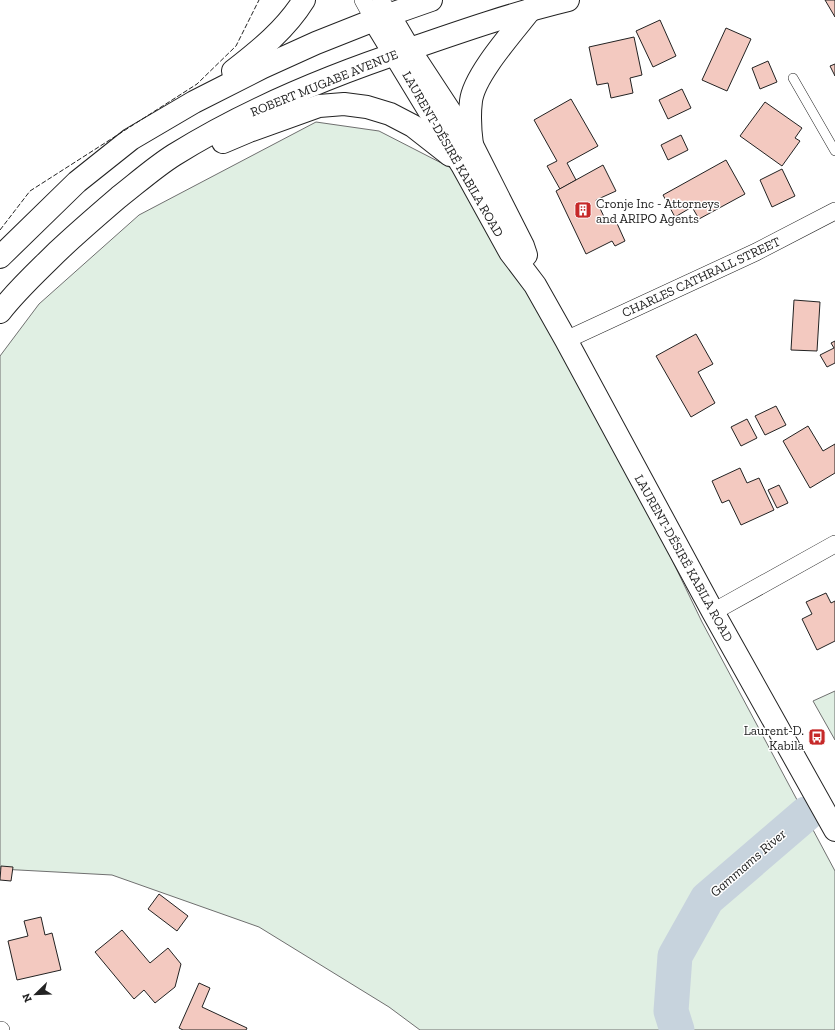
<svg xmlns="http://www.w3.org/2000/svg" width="835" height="1030" font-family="'Zilla Slab',serif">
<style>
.green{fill:#e0efe3;stroke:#6f6f6f}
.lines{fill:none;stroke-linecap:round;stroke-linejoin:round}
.river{stroke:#c7d3dd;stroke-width:35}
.building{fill:#f3c9c0;stroke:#222}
.lane-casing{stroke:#222;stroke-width:10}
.street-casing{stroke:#222;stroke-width:18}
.secondary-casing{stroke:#222;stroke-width:24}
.lane{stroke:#fff;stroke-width:9}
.street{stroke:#fff;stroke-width:17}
.secondary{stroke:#fff;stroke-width:22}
.fence{stroke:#222;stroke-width:1;stroke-dasharray:5 2;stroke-linecap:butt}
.labels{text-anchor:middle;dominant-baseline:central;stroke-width:3;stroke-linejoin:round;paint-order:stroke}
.street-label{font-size:13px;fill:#222;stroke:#fff}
.poi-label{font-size:13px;fill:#222;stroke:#fff;text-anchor:start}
.water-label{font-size:14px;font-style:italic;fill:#222;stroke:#fff}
</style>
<rect width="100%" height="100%" fill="#fff"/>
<!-- green -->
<g class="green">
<polygon points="316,122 379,131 455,170 566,340 702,622 835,871 835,1030 420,1030 389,1007 259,927 112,875 0,869 0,356 39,304 139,215"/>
<polygon points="835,691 835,740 813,701"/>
</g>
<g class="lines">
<!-- river -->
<polyline class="river" points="677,1030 671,1011 675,956 707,899 806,814"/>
</g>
<!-- building -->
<g class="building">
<polygon points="825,0 835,0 835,17"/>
<polygon points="660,20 676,56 653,67 636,31"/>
<polygon points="726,28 751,39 727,91 702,80"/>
<polygon points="634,37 642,75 630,78 633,93 611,98 608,83 597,85 589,47"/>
<polygon points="768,61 777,82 760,89 752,68"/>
<polygon points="835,64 835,76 830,66"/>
<polygon points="682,89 691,108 668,119 659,100"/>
<polygon points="571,99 598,146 567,163 576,180 560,189 547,166 557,161 534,120"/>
<polygon points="765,102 802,128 795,138 800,141 782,166 740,136"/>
<polygon points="681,135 688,150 668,160 661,145"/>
<polygon points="726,160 745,194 699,219 692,207 675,217 663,195"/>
<polygon points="603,165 616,191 596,200 607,223 615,219 625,241 615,246 612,241 586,254 556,191"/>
<polygon points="782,169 795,196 772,207 760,180"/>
<polygon points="794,300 820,302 817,351 791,350"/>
<polygon points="696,334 713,364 698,372 715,403 691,417 656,356"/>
<polygon points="835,341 835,363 827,367 820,355 834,348 831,343"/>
<polygon points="776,406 786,425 765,435 755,416"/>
<polygon points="747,419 757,438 741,446 731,427"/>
<polygon points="808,426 823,451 835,444 835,473 810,488 783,441"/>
<polygon points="740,468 747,483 759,478 774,510 741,525 729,500 722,503 712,481"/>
<polygon points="779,485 788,503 777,508 768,490"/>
<polygon points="826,593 831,603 835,601 835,641 817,650 802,619 812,614 806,602"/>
<polygon points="1,866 13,867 11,881 0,880"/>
<polygon points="159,894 188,916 177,931 148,909"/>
<polygon points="41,917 45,935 52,933 61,970 17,980 8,941 28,936 24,921"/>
<polygon points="122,930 150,963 168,948 181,964 175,987 155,1003 144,990 134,999 95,952"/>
<polygon points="199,983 210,988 202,1007 247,1028 246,1030 183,1030 179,1028"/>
</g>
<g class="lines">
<!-- lane casing -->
<g class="lane-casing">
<polyline id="lane" points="793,78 835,151"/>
</g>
<!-- street casing -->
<g class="street-casing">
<g id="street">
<polyline points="363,0 374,20"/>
<polyline points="381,0 389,15"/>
<polyline points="566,340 756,252 835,211"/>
<polyline points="713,612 835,544"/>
<polyline points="0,1030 1,1030"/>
</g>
</g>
<!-- secondary casing -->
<g class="secondary-casing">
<g id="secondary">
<polyline points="389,15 409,49 472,145 523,246 526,255"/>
<polyline points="374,20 462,165 510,252 535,285 566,340 713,612 835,830"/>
<path d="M233,71C260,50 286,29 304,0"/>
<polyline points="223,142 249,131 319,106 344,104 367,107 390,114 413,126 450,155"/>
<path d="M472,145C470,130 469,116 471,101C474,75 514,31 531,9"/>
<polyline points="0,257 77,182 131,139 194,102 263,67 316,43 374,20 431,0"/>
<path d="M0,312C17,290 37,272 57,252C77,233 98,215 119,197C137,183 155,167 174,155C248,109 328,76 410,49C462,31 514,13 568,0"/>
</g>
</g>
<!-- lane -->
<use href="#lane" class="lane"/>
<!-- street -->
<use href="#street" class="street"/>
<!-- secondary -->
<use href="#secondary" class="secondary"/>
<!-- fence -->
<polyline class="fence" points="0,230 30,191 197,84 236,46 259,0"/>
</g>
<!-- icons -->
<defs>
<g id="building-square" transform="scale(0.9)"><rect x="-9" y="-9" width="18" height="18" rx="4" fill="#c62828" stroke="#fff"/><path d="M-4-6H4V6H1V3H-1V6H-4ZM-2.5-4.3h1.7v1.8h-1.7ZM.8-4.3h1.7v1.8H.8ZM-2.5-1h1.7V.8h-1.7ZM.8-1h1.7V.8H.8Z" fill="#fff"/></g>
<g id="bus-square" transform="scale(0.9)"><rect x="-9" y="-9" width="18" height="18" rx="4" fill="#c62828" stroke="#fff"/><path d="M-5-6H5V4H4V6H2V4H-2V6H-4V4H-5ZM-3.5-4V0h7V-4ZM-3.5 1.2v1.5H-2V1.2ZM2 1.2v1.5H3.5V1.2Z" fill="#fff"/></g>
</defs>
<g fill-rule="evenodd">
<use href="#building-square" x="583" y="210"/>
<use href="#bus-square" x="817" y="737"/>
</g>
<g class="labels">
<!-- street labels -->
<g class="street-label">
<text transform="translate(324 83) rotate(-22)">ROBERT MUGABE AVENUE</text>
<text transform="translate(453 154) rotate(60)">LAURENT-DÉSIRÉ KABILA ROAD</text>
<text transform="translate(701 277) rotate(-25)">CHARLES CATHRALL STREET</text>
<text transform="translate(684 558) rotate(61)">LAURENT-DÉSIRÉ KABILA ROAD</text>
</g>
<!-- poi labels -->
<g class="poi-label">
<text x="596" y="203">Cronje Inc - Attorneys<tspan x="596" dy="15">and ARIPO Agents</tspan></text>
<text x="804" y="730" text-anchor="end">Laurent-D.<tspan x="804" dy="15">Kabila</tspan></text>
</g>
<!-- water labels -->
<g class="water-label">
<text transform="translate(748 863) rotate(-41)">Gammams River</text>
</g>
</g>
<!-- north arrow -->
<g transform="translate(36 994) rotate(247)" stroke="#ffffff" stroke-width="3" paint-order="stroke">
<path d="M0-3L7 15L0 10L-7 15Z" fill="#222222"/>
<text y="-6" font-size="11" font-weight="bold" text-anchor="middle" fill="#222222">N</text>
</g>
</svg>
